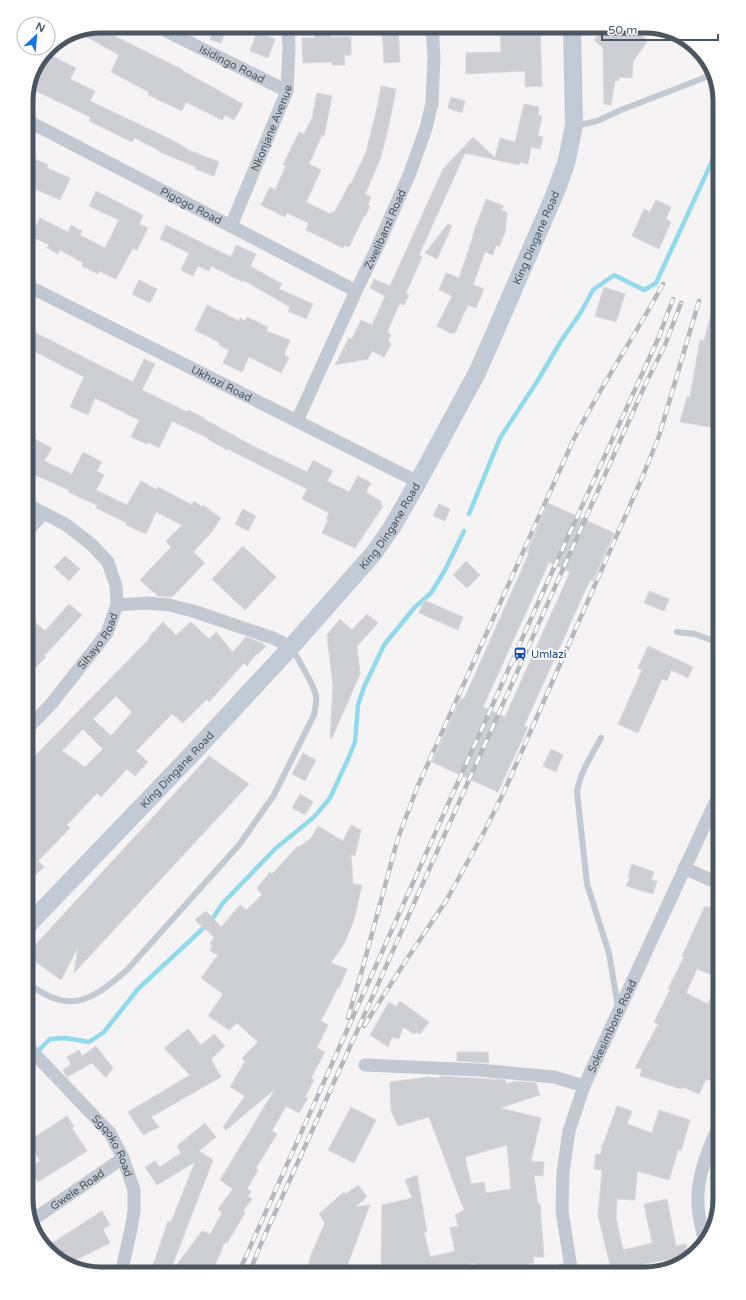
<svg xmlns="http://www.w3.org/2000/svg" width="746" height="1300" font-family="'Varela Round',sans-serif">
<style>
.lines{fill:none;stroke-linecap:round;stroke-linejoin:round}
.stream{stroke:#90daee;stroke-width:4.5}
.building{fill:#cdcfd5;stroke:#d7d9de;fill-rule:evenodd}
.lane{stroke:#c1cad2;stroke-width:6}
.street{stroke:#c1cad2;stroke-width:13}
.secondary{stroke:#c1cbd6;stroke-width:18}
.rail-casing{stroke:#b5b8bd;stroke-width:4.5}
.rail{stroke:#fff;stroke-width:3;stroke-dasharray:9;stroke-linecap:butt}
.labels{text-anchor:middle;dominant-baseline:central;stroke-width:4;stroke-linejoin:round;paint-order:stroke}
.street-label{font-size:11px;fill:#4a5661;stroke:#fff}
.transit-label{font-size:11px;fill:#164399;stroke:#fff;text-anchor:start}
.rim{fill:none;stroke:#4a5661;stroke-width:5}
</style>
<rect width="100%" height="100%" fill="#f5f3f3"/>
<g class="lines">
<!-- stream -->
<g class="stream">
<polyline points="469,514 500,438 538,380 561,341 581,312 593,290 614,275 644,290 656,283 720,144"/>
<polyline points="39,1050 50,1039 65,1038 89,1042 104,1032 138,989 211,921 222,904 275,849 314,817 330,798 348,759 355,742 358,705 364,687 384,645 415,607 431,593 445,570 464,531"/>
</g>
</g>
<!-- building -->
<g class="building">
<polygon points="214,26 227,26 221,43 210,40"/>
<polygon points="315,26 331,26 331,37 351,37 351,55 344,55 345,65 332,65 332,62 303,63 302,38 315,38"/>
<polygon points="382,26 398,26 400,62 384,63"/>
<polygon points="500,26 535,26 535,30 540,30 542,86 525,87 525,71 466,74 466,53 501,52"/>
<polygon points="607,26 628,26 648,40 633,62 632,78 619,77 619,80 615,81 611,105 604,104 603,48 594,40"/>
<polygon points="96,27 183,70 183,71 243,104 234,120 225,115 222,120 186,102 182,111 148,95 149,92 111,72 119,55 76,31"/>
<polygon points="257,32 275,39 268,58 250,51"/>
<polygon points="50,55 76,68 70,79 95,91 90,101 172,140 186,148 186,149 219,162 214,176 195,169 196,167 160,152 160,151 135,138 132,142 89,121 90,117 34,90"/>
<polygon points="381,86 396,89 389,125 381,157 365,194 371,197 368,205 370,206 365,217 364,216 349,247 345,245 343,248 306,230 309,223 287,213 285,217 261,205 270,187 275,190 286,166 283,165 299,132 304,134 312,118 317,93 332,96 324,136 322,135 309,164 321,170 306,202 330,214 331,212 334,213 350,183 351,184 366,152 377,108"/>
<polygon points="451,97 465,101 462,113 448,108"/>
<polygon points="524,104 539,107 538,115 542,116 538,136 543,137 540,149 531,147 528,164 520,162 519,165 465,153 419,255 422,257 406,293 409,295 404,305 400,303 387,332 391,335 388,340 391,344 384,357 372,351 368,359 335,365 349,338 352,339 361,320 372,325 385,296 370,288 374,279 390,286 443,169 473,137 495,158 500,138 515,142"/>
<polygon points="26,155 48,165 47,168 70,178 60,200 26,185"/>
<polygon points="96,191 143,215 139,224 148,228 137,250 133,248 116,279 99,271 98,274 82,266 83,263 60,250 58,254 47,248 49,245 31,236 40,218 68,232 71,225 82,231 80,235 105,248 119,220 89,206"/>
<polygon points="486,199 504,206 501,210 507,212 505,232 499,247 496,245 493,255 485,252 473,285 484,289 476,308 468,305 455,333 453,332 452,334 437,326 452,296 439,290 446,273 459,278 473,237 472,237"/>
<polygon points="656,200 671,207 666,219 671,222 659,249 632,236 644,209 650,212"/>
<polygon points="448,224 452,226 437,259 425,253"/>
<polygon points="166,225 231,257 236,245 256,254 250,266 282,284 279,289 313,304 306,319 288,311 290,307 243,280 243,282 211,266 209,271 198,266 193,276 181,270 189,253 160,239"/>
<polygon points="139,280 157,289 150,303 132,294"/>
<polygon points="604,287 625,294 616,322 595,316"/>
<polygon points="716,294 720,294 720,362 712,412 717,413 716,428 680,422 687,397 690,397 700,340 704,341"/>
<polygon points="207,305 239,321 240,318 245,321 247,317 268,327 266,331 290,340 284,355 289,358 281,373 249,357 242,372 223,363 229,350 219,345 220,343 195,330"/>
<polygon points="26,328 133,382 144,359 155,364 142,390 187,412 188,410 204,418 204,419 251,445 307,472 313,460 333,471 327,481 349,492 358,476 371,483 366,492 382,502 380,504 383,506 355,548 322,533 328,520 326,519 329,513 302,499 307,489 228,449 227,450 208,439 208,438 172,421 159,448 148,442 147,444 131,437 139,420 95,398 88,415 70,407 84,377 26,347"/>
<polygon points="31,437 52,448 44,461 72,474 83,452 102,462 97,471 104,475 96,490 127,505 141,481 157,490 158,487 192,505 194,501 202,507 203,505 221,518 210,534 193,552 205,563 172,597 158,596 140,580 171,547 166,541 182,525 156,512 146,534 126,525 127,523 96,508 97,505 68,492 69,490 26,471 26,448"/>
<path d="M548,503L614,533L593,581L590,580L524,726L528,727L498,792L432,762L461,698L464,699L529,553L527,552ZM549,562L570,572L505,717L483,707Z"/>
<polygon points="439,504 450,509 445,521 433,516"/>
<polygon points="243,509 256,516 248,531 235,524"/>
<polygon points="243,546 276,577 245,610 212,579"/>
<polygon points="65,556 80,569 69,581 54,567"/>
<polygon points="466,561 480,575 467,588 453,575"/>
<polygon points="649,591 669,599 664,611 644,603"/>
<polygon points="424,600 463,617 458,630 419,613"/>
<polygon points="69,604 82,615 44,656 46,657 26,677 26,614 45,631"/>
<polygon points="367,614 378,623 357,646 360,674 332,738 330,738 333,686 327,635 340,619 352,630"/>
<path d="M163,622L176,635L191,622L209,639L216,632L233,652L246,637L262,643L266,646L257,655L256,654L247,666L244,663L209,702L207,699L183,723L172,714L136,751L148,762L135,776L127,769L101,797L97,793L67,825L70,828L38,861L44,867L33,877L28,872L26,874V765L150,638L149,637ZM116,696L132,712L111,736L93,719ZM83,729L103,749L85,767L62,751Z"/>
<polygon points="648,646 693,667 688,678 671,670 667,681 662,679 638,733 618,724 642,670 638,668"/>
<polygon points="551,749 563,755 556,772 543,766"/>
<polygon points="303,753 316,760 305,781 292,774"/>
<polygon points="209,756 249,784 74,973 78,947 61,980 26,955"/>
<polygon points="300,794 313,802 305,815 292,808"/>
<polygon points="351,825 361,830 355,856 351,855 353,884 362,885 354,920 344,944 331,963 347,969 339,988 338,987 321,1021 328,1025 317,1048 325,1052 311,1078 314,1080 305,1097 308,1098 299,1113 286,1106 272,1131 277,1134 256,1168 258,1170 247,1189 251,1191 248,1196 252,1199 243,1211 245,1213 227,1243 225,1242 211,1274 170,1274 202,1231 210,1234 222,1213 218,1209 233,1189 220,1180 275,1089 226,1130 223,1127 245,1096 230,1087 245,1061 242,1058 258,1042 237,1023 229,1030 208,1016 223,994 201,978 218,955 210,951 213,945 210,944 214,937 195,920 206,911 221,927 240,905 246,910 262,895 257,888 270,872 272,874 298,846 299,847 311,838 318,826 343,841"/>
<polygon points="632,864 654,872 651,880 657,881 653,894 626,886 630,878 628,877"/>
<path d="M705,906L720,912V1074L716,1083L706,1079L699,1094L683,1087L681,1089L640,1076L642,1069L635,1068L658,1024L654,1022L670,990L668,989L684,957L682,956ZM697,969L720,978L708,1004L686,993Z"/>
<polygon points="400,1001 429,1022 420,1034 416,1032 414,1034 403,1027 399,1039 392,1037 388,1047 370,1035 389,1002 396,1007"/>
<polygon points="188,1029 201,1045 214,1034 225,1046 211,1059 221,1077 151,1117 159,1127 143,1135 128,1112 190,1075 164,1048"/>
<polygon points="96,1046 113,1068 106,1078 92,1063 67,1077 63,1070 71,1064 67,1057 79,1050 82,1056"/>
<polygon points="457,1052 488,1052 489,1063 457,1061"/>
<path d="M440,1076L505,1080L506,1084L516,1081L536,1083L540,1095L500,1108L541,1118L531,1161L544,1162L543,1176L534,1175L538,1204H540L544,1257H533L534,1263L478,1273L476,1263L439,1269V1271L426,1274H383L381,1263L382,1205L412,1198L405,1180L417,1175L427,1232H424L430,1257L455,1251L450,1228L458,1226L455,1215L464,1210L429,1117L398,1126L391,1111L390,1082L428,1077L439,1078ZM507,1145L511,1189L486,1193L484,1182L471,1184L465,1157Z"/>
<polygon points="617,1106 632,1111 627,1124 652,1133 659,1110 690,1120 681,1151 678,1150 669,1180 637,1171 635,1200 617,1199 616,1218 623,1250 652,1243 644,1204 667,1199 676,1246 686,1244 688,1256 644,1264 646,1274 612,1274 598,1215 602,1170 594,1169 596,1154 601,1154 602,1145 603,1145"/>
<polygon points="351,1107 376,1120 354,1163 328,1150"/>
<polygon points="67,1116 74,1126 72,1128 87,1151 38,1182 30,1168 40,1161 31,1146 35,1144 32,1139"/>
<polygon points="205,1123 216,1137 199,1151 213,1160 169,1274 150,1274 168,1221 171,1222 195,1162 157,1185 145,1167 155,1161 160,1167 181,1153 177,1146"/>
<polygon points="358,1185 367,1197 355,1207 370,1205 344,1274 306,1274 311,1255 325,1223 319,1214 344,1192 346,1194"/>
<polygon points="102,1211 110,1225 103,1229 110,1243 68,1264 62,1254 56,1257 46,1247"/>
</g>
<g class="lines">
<!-- lane -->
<g class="lane">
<polyline points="576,126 597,121 621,110 714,74"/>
<polyline points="677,632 695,634 720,643"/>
<path d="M601,738C592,755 580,772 577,792L587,884L609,953L618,1007"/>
<path d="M26,982C70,1015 90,1002 127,970L239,845L274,795L314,715C315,709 317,703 316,696C314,684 298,660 292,648"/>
</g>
<!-- street -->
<g class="street">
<path id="s1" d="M156,26L287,91"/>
<path id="s2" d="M26,120L356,291"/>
<path id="s3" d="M231,226L287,91L289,48L288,26"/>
<path id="s4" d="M26,285L418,482"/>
<path id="s5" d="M297,421L356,291L375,252L410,173L426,128L432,103L434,57L432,26"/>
<polyline points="26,532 44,513"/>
<polyline points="117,605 147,603 169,605 193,611 273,638 291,647"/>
<path id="s6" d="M26,730L52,703L107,633L117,605L116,586L108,562L91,544L65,524L26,504"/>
<polyline points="684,868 720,884"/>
<path id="s7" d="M26,1045L110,1133L123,1158L134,1190V1211L131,1229L121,1274"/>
<polyline points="365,1065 479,1070 554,1077 584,1086"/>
<path id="s8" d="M31,1221L123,1158"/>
<path d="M705,1243C702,1231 699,1219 698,1206C696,1177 708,1150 720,1123"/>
<polyline points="548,1274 571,1268"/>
<path id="s9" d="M573,1274L571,1268L562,1211L563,1172L569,1131L584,1086L720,792"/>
</g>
<!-- secondary -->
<path class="secondary" id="s10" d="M26,927L193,753L291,647L374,553L392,527L418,482L478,371L554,196L566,164L574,126L572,26"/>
<!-- rail casing -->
<g class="rail-casing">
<g id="rail">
<path d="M348,1018L361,974L398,838L417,788L572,443C599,388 634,338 663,284"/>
<polyline points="364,1026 405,962 446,901 483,834 503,794 642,478 659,436 699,301"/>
<polyline points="238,1274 547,583 658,339 673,299"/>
<polyline points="249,1274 260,1246 358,1029 645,385 665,345 681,303"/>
</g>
</g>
<!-- rail -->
<use href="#rail" class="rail"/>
</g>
<!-- icons -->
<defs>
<g id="station-bare" transform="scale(1.08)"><path d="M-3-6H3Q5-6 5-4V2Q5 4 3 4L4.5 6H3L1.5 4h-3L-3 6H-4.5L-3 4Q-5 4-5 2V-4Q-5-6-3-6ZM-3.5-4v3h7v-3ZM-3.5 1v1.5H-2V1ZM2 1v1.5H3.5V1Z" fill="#1a4fb4" stroke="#fff" stroke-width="2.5" paint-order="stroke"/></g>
</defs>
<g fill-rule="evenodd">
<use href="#station-bare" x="520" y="654"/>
</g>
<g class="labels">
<!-- street labels -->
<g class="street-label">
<text stroke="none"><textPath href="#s1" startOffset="85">Isidingo Road</textPath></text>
<text stroke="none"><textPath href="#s3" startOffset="106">Nkonjane Avenue</textPath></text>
<text stroke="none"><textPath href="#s2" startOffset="186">Pigogo Road</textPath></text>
<text stroke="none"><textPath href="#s5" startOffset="211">Zwelibanzi Road</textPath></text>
<text stroke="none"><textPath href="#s10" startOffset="866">King Dingane Road</textPath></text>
<text stroke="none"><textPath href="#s4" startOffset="219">Ukhozi Road</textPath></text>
<text stroke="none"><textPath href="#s10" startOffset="542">King Dingane Road</textPath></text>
<text stroke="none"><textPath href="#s6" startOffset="115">Sihayo Road</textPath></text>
<text stroke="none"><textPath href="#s10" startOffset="218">King Dingane Road</textPath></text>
<text stroke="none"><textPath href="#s9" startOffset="258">Sokesimbone Road</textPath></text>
<text stroke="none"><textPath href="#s7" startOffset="134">Sgqoko Road</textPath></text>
<text stroke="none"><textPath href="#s8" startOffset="56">Gwele Road</textPath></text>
</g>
<!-- transit labels -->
<g class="transit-label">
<text x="531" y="654">Umlazi</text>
</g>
</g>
<!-- crop -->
<path d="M0 0H746V1300H0ZM101 33H645A68 68 0 0 1 713 101V1199A68 68 0 0 1 645 1267H101A68 68 0 0 1 33 1199V101A68 68 0 0 1 101 33Z" fill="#fff" fill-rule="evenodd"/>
<path class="rim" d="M101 33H645A68 68 0 0 1 713 101V1199A68 68 0 0 1 645 1267H101A68 68 0 0 1 33 1199V101A68 68 0 0 1 101 33Z"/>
<!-- north arrow -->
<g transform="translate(36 36) rotate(26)"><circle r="19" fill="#ffffff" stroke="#b7bbc0"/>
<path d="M0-3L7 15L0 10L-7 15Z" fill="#1a73e8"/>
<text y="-6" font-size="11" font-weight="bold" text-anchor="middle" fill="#4a5661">N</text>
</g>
<!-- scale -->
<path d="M602 34v6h116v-6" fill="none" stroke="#4a5661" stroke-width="2"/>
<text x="608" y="34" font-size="12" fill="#4a5661" stroke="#ffffff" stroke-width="3" paint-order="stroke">50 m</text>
</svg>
